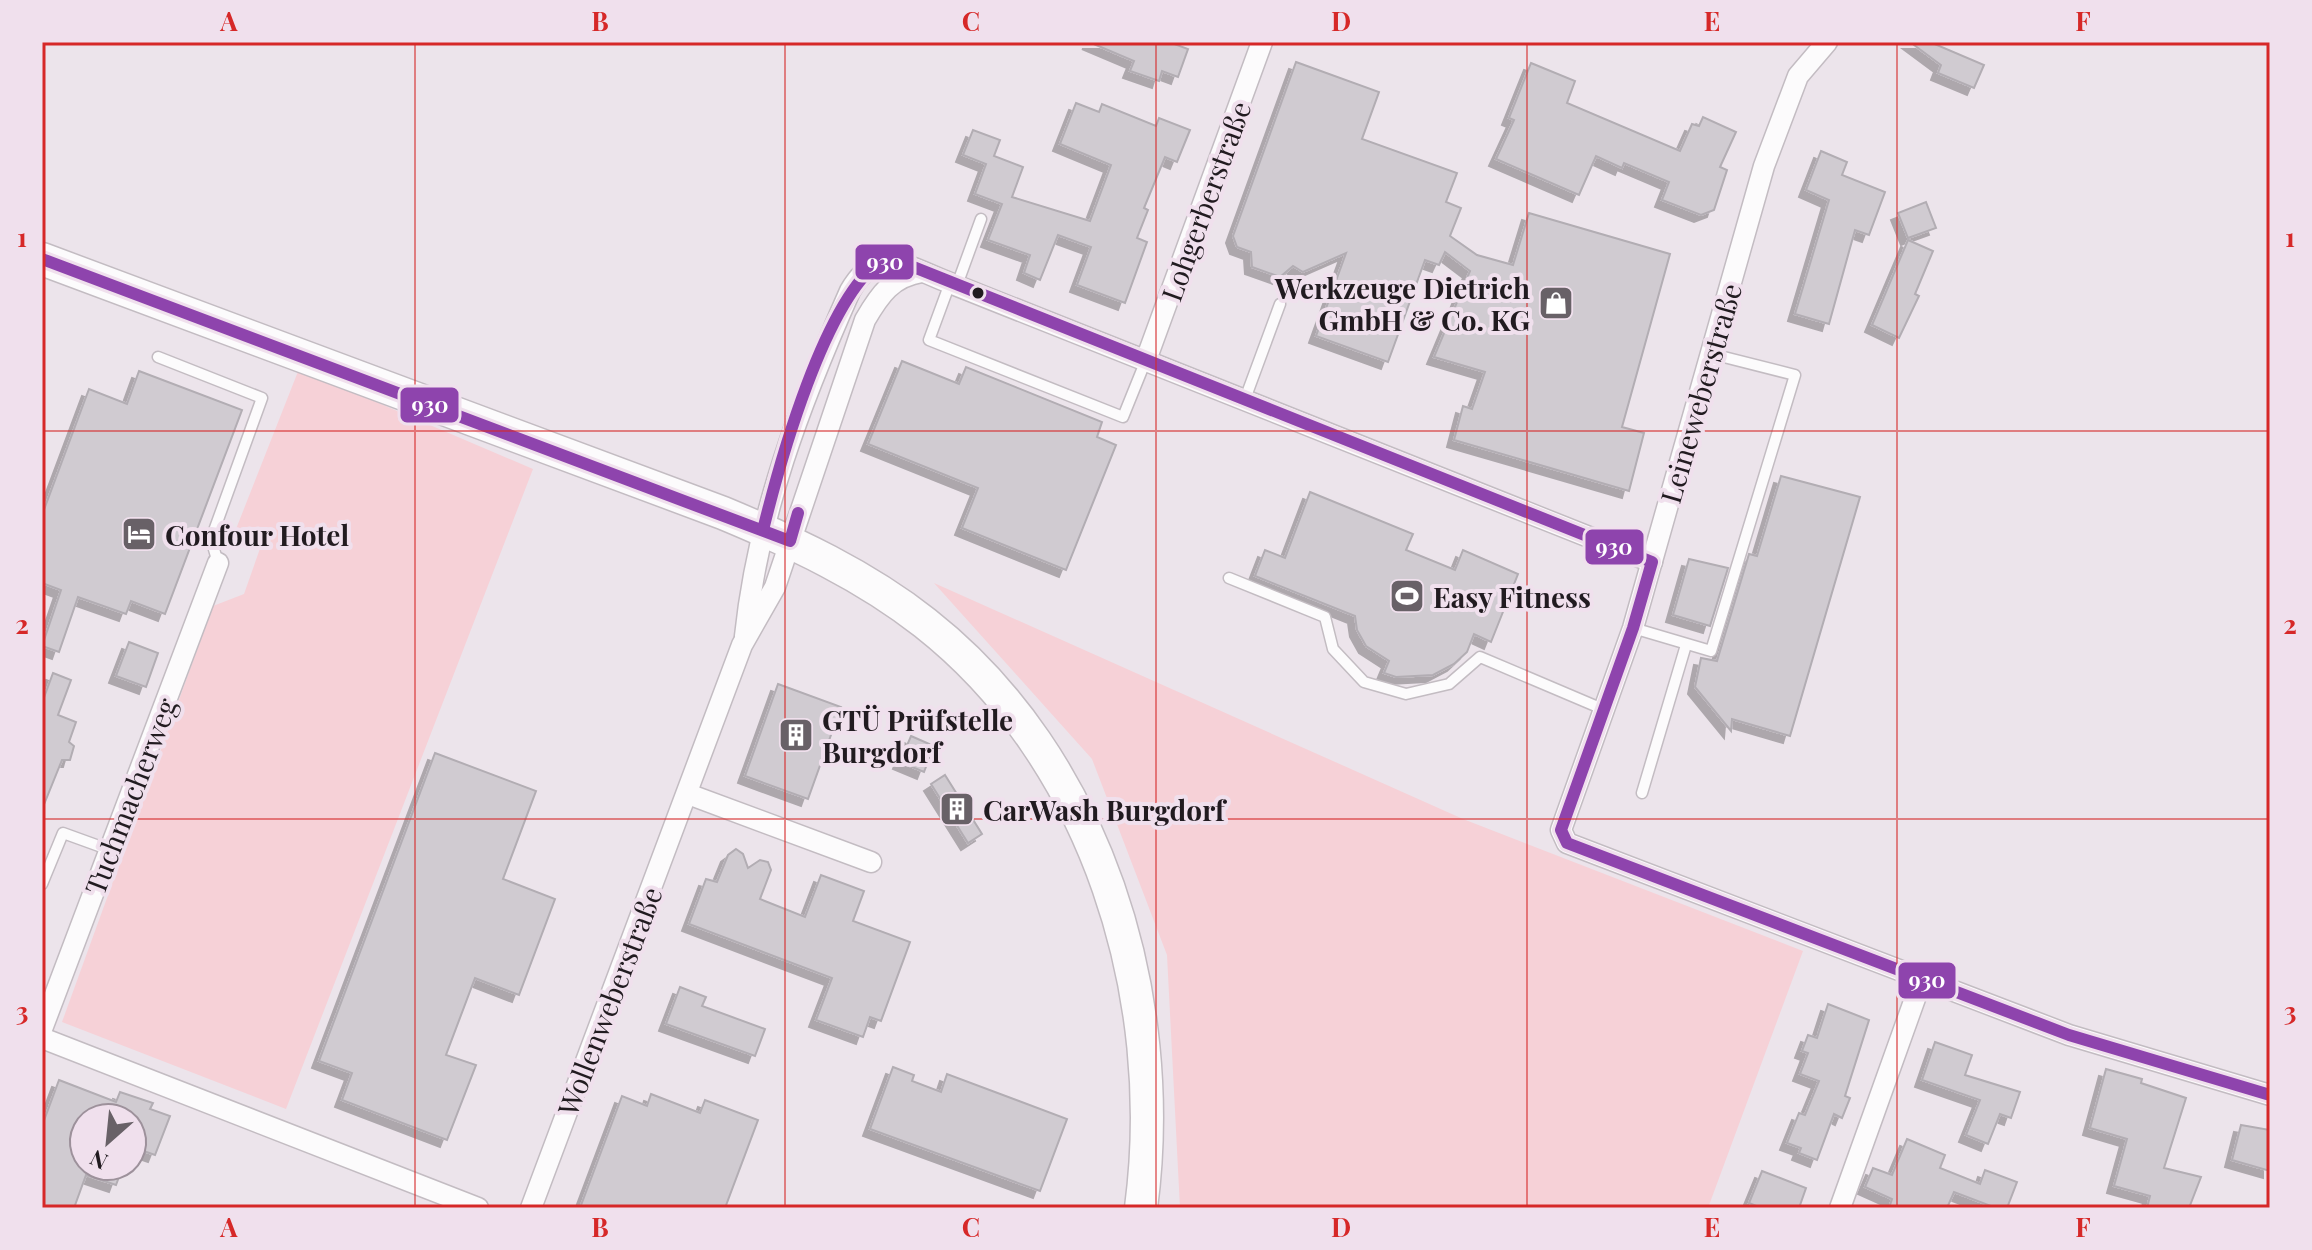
<svg xmlns="http://www.w3.org/2000/svg" width="2312" height="1250" font-family="'Playfair Display',serif">
<style>
.green{fill:#f6d1d7}
.building{fill:#d0cbd1;stroke:#b2adb3;stroke-width:2;filter:url(#shadow)}
.lines{fill:none;stroke-linecap:round;stroke-linejoin:round}
.service-casing{stroke:#c3bcc2;stroke-width:13}
.minor-casing{stroke:#c3bcc2;stroke-width:23}
.primary-casing{stroke:#c3bcc2;stroke-width:35}
.service{stroke:#fcfbfc;stroke-width:10}
.minor{stroke:#fcfbfc;stroke-width:20}
.primary{stroke:#fcfbfc;stroke-width:32}
.bus-1-casing{stroke:#f0e0ed;stroke-width:18}
.bus-1{stroke:#8e44ad;stroke-width:12}
.grid{fill:none;stroke:#d62828;stroke-width:2;stroke-opacity:0.55}
.bus-dot{fill:#211b20;stroke:#f0e0ed;stroke-width:3}
.labels{text-anchor:middle;dominant-baseline:central;stroke-width:8;stroke-linejoin:round;paint-order:stroke}
.street-label{font-size:28px;fill:#211b20;stroke:#f0e0ed}
.poi-label{font-size:28px;font-weight:bold;fill:#211b20;stroke:#f0e0ed;text-anchor:start}
.line-badge{stroke:#f0e0ed;stroke-width:3}
.badge-label{font-size:22px;text-anchor:middle;font-weight:bold;fill:#fff}
.neatline{fill:none;stroke:#d62828;stroke-width:3}
.grid-label{font-size:26px;text-anchor:middle;font-weight:bold;fill:#d62828}
</style>
<defs>
<filter id="shadow"><feDropShadow dx="-7" dy="7" stdDeviation="0" flood-color="#0004"/></filter>
</defs>
<rect width="100%" height="100%" fill="#ece4eb"/>
<!-- green -->
<g class="green">
<polygon points="299,369 533,469 286,1109 62,1022 213,606 244,594 263,540 236,529"/>
<polygon points="934,583 1463,819 1803,951 1708,1208 1180,1208 1167,955 1092,759"/>
</g>
<!-- building -->
<g class="building">
<polygon points="1089,42 1169,42 1188,49 1178,77 1162,71 1159,81 1130,71 1134,61"/>
<polygon points="1910,42 1930,42 1984,65 1974,88 1938,73 1941,65"/>
<polygon points="1296,62 1379,92 1362,139 1457,173 1446,202 1461,208 1450,236 1477,255 1513,265 1529,213 1670,254 1622,427 1644,433 1629,491 1454,440 1463,406 1472,409 1485,372 1434,357 1470,271 1445,252 1439,265 1425,260 1388,362 1316,336 1346,253 1303,272 1293,266 1280,277 1252,267 1251,252 1237,247 1233,236"/>
<polygon points="1531,63 1575,81 1567,103 1680,151 1692,124 1699,126 1703,117 1736,132 1720,167 1727,170 1714,210 1701,215 1662,200 1669,182 1624,163 1622,168 1596,156 1579,195 1496,159 1514,120 1509,118"/>
<polygon points="1076,103 1099,112 1102,104 1156,126 1159,118 1190,130 1177,162 1165,157 1144,208 1148,210 1137,238 1147,242 1125,303 1077,285 1091,247 1058,235 1040,280 1024,273 1030,255 988,240 1002,204 975,194 986,164 963,155 973,130 1000,140 994,156 1023,167 1012,197 1090,221 1111,165 1060,144"/>
<polygon points="1821,151 1847,162 1842,175 1885,192 1869,235 1855,230 1829,324 1795,314 1829,200 1806,190"/>
<polygon points="1926,202 1936,228 1908,238 1898,213"/>
<polygon points="1908,240 1933,251 1915,294 1919,296 1899,338 1872,325"/>
<polygon points="902,361 959,384 966,367 1102,422 1097,437 1116,445 1066,570 962,528 978,488 868,444"/>
<polygon points="139,371 242,410 165,614 131,601 126,614 78,597 59,652 42,646 61,590 42,583 42,515 89,389 127,404"/>
<polygon points="1781,476 1860,497 1790,736 1732,719 1731,731 1695,687 1701,658 1717,661 1749,554 1757,556"/>
<polygon points="1310,492 1413,534 1406,550 1455,570 1463,550 1518,574 1491,642 1474,634 1467,652 1454,664 1433,675 1396,677 1384,673 1389,661 1366,646 1357,630 1355,616 1255,576 1265,550 1285,558"/>
<polygon points="1689,559 1728,568 1710,626 1673,615"/>
<polygon points="129,642 158,653 146,687 116,676"/>
<polygon points="53,673 71,680 58,715 76,722 69,742 74,746 70,760 62,760 43,807 42,703"/>
<polygon points="778,684 841,707 808,799 745,776"/>
<polygon points="911,736 934,746 924,772 900,762"/>
<polygon points="435,753 536,791 503,879 555,899 519,995 475,978 446,1055 476,1065 447,1140 342,1100 352,1073 319,1061"/>
<polygon points="945,775 982,834 968,843 931,784"/>
<polygon points="736,849 743,854 748,868 760,860 768,862 771,870 760,899 805,917 821,875 864,891 853,921 910,942 881,1021 870,1017 863,1037 816,1020 832,978 689,924 706,879 717,882 728,855"/>
<polygon points="680,987 706,997 702,1006 765,1029 755,1056 666,1024"/>
<polygon points="1828,1004 1869,1020 1845,1096 1850,1098 1842,1118 1834,1114 1817,1160 1799,1153 1801,1148 1787,1143 1799,1113 1805,1115 1819,1081 1800,1074 1808,1053 1802,1051 1808,1035 1817,1038"/>
<polygon points="1935,1042 1972,1055 1965,1075 2020,1092 2011,1118 2000,1114 1988,1144 1966,1135 1980,1100 1922,1080"/>
<polygon points="893,1067 914,1075 912,1081 941,1092 947,1074 1067,1119 1040,1191 870,1129"/>
<polygon points="2106,1069 2142,1079 2141,1083 2186,1098 2164,1168 2201,1177 2189,1208 2147,1208 2150,1196 2114,1186 2127,1139 2090,1128"/>
<polygon points="59,1080 116,1102 120,1092 153,1103 150,1109 170,1116 155,1155 132,1147 132,1118 84,1118 84,1166 123,1166 116,1185 86,1175 74,1208 42,1208 42,1126"/>
<polygon points="651,1094 700,1113 705,1100 758,1120 725,1208 580,1208 622,1096 647,1106"/>
<polygon points="2241,1125 2270,1130 2270,1171 2232,1160"/>
<polygon points="1907,1139 1945,1155 1940,1168 1980,1184 1985,1170 2017,1182 2007,1208 1996,1208 1954,1192 1947,1208 1889,1208 1892,1199 1865,1187 1873,1168 1892,1175"/>
<polygon points="1762,1171 1806,1188 1799,1208 1761,1208 1749,1203"/>
</g>
<g class="lines">
<!-- service casing -->
<g class="service-casing">
<g id="service">
<polyline points="950,283 929,340 1123,417 1146,360"/>
<polyline points="957,285 981,219"/>
<polyline points="158,357 262,398 211,539 218,563"/>
<polyline points="1245,399 1280,304"/>
<polyline points="1229,578 1325,617 1333,649 1364,682 1406,694 1449,684 1480,657 1605,710"/>
<polyline points="1633,628 1711,651 1795,375 1712,354"/>
<polyline points="1642,793 1686,645"/>
<polyline points="42,884 63,833 110,850"/>
</g>
</g>
<!-- minor casing -->
<g class="minor-casing">
<g id="minor">
<polyline points="1827,42 1798,76 1764,166 1633,628 1561,830 1567,843 2069,1035 2270,1095"/>
<polyline points="1146,360 1262,42"/>
<path d="M745,636C758,513 800,404 850,291C878,242 908,267 950,283L1652,562"/>
<polyline points="688,794 871,862"/>
<polyline points="42,1029 218,563"/>
<polyline points="42,1038 478,1208"/>
<path d="M531,1208L742,645L775,587L865,320C880,294 892,277 922,272"/>
<polyline points="1840,1208 1922,979"/>
</g>
</g>
<!-- primary casing -->
<g class="primary-casing">
<path id="primary" d="M42,259L723,513C795,543 864,575 925,623C1098,759 1169,997 1141,1208"/>
</g>
<!-- service -->
<use href="#service" class="service"/>
<!-- minor -->
<use href="#minor" class="minor"/>
<!-- primary -->
<use href="#primary" class="primary"/>
<!-- bus-1 casing -->
<g class="bus-1-casing">
<g id="bus-1">
<polyline points="42,259 790,541 798,513"/>
<path d="M763,530C780,461 824,302 880,261L916,268L1652,562L1633,628L1561,830L1567,843L2069,1035L2270,1095"/>
</g>
</g>
<!-- bus-1 -->
<use href="#bus-1" class="bus-1"/>
</g>
<!-- grid -->
<path class="grid" d="M415,42V1208M785,42V1208M1156,42V1208M1527,42V1208M1897,42V1208M42,431H2270M42,819H2270"/>
<!-- icons -->
<defs>
<g id="shop-square" transform="scale(1.8)"><rect x="-9" y="-9" width="18" height="18" rx="4" fill="#686167" stroke="#f0e0ed"/><path d="M-5-2.5h2.3a2.7 3.5 0 0 1 5.4 0H5L5.5 6h-11ZM-1.5-2.5h3a1.5 2.3 0 0 0-3 0Z" fill="#fff"/></g>
<g id="hotel-square" transform="scale(1.8)"><rect x="-9" y="-9" width="18" height="18" rx="4" fill="#686167" stroke="#f0e0ed"/><path d="M-6-4.5h1.5V1H6V5H4.5V3h-9V5H-6ZM-4 0a1.8 1.8 0 1 1 3.6 0ZM.5 0V-2.5h3Q6-2.5 6 0Z" fill="#fff"/></g>
<g id="stadium-square" transform="scale(1.8)"><rect x="-9" y="-9" width="18" height="18" rx="4" fill="#686167" stroke="#f0e0ed"/><path d="M0-5a6.5 5 0 1 0 0 10a6.5 5 0 1 0 0-10ZM-3.5-1.8h7v3.6h-7Z" fill="#fff"/></g>
<g id="building-square" transform="scale(1.8)"><rect x="-9" y="-9" width="18" height="18" rx="4" fill="#686167" stroke="#f0e0ed"/><path d="M-4-6H4V6H1V3H-1V6H-4ZM-2.5-4.3h1.7v1.8h-1.7ZM.8-4.3h1.7v1.8H.8ZM-2.5-1h1.7V.8h-1.7ZM.8-1h1.7V.8H.8Z" fill="#fff"/></g>
</defs>
<g fill-rule="evenodd">
<use href="#shop-square" x="1556" y="303"/>
<use href="#hotel-square" x="139" y="534"/>
<use href="#stadium-square" x="1407" y="596"/>
<use href="#building-square" x="796" y="735"/>
<use href="#building-square" x="957" y="809"/>
</g>
<!-- markers -->
<circle class="bus-dot" cx="978" cy="293" r="7"/>
<g class="labels">
<!-- street labels -->
<g class="street-label">
<text transform="translate(1205 201) rotate(-70)">Lohgerberstraße</text>
<text transform="translate(1700 393) rotate(-74)">Leineweberstraße</text>
<text transform="translate(130 796) rotate(-69)">Tuchmacherweg</text>
<text transform="translate(609 1001) rotate(-69)">Wollenweberstraße</text>
</g>
<!-- poi labels -->
<g class="poi-label">
<text x="1530" y="287" text-anchor="end">Werkzeuge Dietrich<tspan x="1530" dy="32">GmbH &amp; Co. KG</tspan></text>
<text x="165" y="534">Confour Hotel</text>
<text x="1433" y="596">Easy Fitness</text>
<text x="822" y="719">GTÜ Prüfstelle<tspan x="822" dy="32">Burgdorf</tspan></text>
<text x="983" y="809">CarWash Burgdorf</text>
</g>
</g>
<g class="line-badge">
<rect x="854" y="243" width="61" height="38" rx="8" fill="#8e44ad"/>
<rect x="399" y="386" width="61" height="38" rx="8" fill="#8e44ad"/>
<rect x="1584" y="528" width="61" height="38" rx="8" fill="#8e44ad"/>
<rect x="1897" y="961" width="60" height="39" rx="8" fill="#8e44ad"/>
</g>
<g class="badge-label">
<text x="885" y="270">930</text>
<text x="430" y="413">930</text>
<text x="1614" y="555">930</text>
<text x="1927" y="988">930</text>
</g>
<!-- border -->
<rect width="2312" height="1250" fill="none" stroke="#f0e0ed" stroke-width="88"/>
<!-- north arrow -->
<g transform="translate(108 1142) rotate(207)"><circle r="38" fill="#f0e0ed" stroke="#9d919b" stroke-width="2"/>
<path d="M0-6L14 30L0 20L-14 30Z" fill="#686167"/>
<text y="-12" font-size="22" font-weight="bold" text-anchor="middle" fill="#211b20">N</text>
</g>
<rect x="44" y="44" width="2224" height="1162" class="neatline"/>
<g class="grid-label">
<text x="229" y="31">A</text>
<text x="600" y="31">B</text>
<text x="971" y="31">C</text>
<text x="1341" y="31">D</text>
<text x="1712" y="31">E</text>
<text x="2083" y="31">F</text>
<text x="22" y="247">1</text>
<text x="2290" y="247">1</text>
<text x="22" y="634">2</text>
<text x="2290" y="634">2</text>
<text x="22" y="1021">3</text>
<text x="2290" y="1021">3</text>
<text x="229" y="1237">A</text>
<text x="600" y="1237">B</text>
<text x="971" y="1237">C</text>
<text x="1341" y="1237">D</text>
<text x="1712" y="1237">E</text>
<text x="2083" y="1237">F</text>
</g>
</svg>
